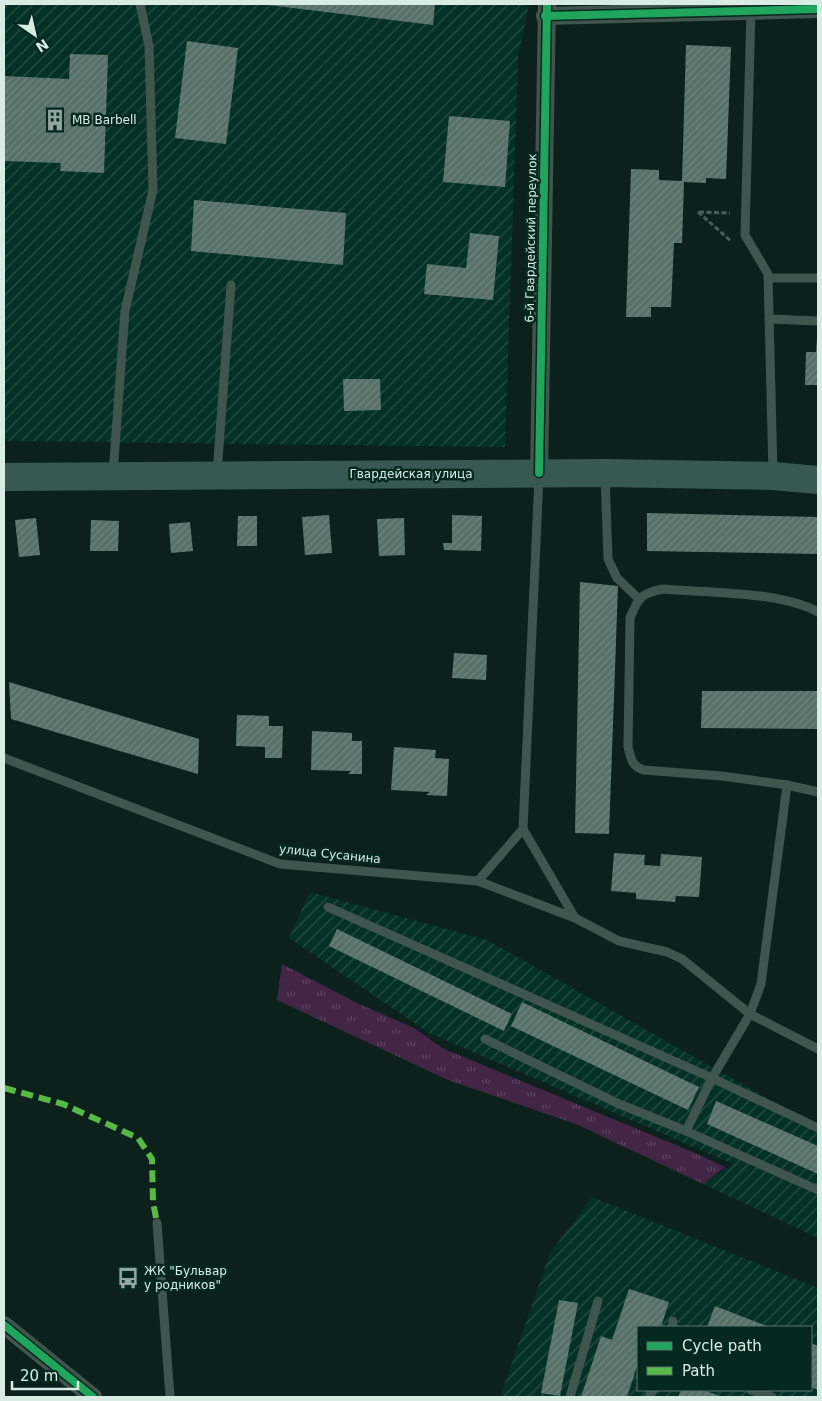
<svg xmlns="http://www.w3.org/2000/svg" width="822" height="1401" font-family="'DejaVu Sans',sans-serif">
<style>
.industrial{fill:url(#industrial-furrows);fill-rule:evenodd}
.park{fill:url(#park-tufts)}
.building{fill:url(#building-hatch)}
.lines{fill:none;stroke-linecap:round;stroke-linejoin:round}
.path{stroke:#4c5d58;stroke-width:3;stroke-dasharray:5 2.5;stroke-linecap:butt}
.lane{stroke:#40554e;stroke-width:9}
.street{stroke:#40554e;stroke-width:18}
.primary{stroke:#385951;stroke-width:28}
.quiet{stroke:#58b947;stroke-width:6;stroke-dasharray:12 6;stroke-linecap:butt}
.cycleway-casing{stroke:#05291f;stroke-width:11}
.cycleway{stroke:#20a55d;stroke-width:8}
.labels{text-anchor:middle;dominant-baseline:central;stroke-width:5;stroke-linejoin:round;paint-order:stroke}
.poi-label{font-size:12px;fill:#d9ece4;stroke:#05291f;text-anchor:start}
.street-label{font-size:12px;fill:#d9ece4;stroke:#05291f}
</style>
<defs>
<pattern id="industrial-furrows" width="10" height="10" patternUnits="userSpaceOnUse" patternTransform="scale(1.25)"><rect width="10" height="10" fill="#043125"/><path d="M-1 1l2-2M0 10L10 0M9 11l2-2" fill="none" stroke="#284f44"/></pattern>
<pattern id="park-tufts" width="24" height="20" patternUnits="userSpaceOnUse" patternTransform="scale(1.25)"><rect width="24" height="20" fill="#432546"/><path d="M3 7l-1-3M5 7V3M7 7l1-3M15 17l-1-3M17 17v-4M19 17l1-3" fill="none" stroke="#5e4561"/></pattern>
<pattern id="building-hatch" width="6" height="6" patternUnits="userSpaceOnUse" patternTransform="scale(1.25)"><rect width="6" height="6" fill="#577068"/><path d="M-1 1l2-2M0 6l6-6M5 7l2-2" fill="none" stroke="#6f857d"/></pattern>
</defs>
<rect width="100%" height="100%" fill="#0d211c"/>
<!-- industrial -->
<g class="industrial">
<polygon points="4,4 529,4 518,58 505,447 4,441"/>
<polygon points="310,892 487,940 818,1127 818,1238 703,1184 733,1164 429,1033 289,938"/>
<path d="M592,1197L818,1288V1397H500L550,1253ZM638,1327H811V1390H638Z"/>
</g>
<!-- park -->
<polygon class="park" points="282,964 357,1003 414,1028 442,1048 695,1153 725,1167 703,1184 576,1124 448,1080 277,1000"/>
<!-- building -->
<g class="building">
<polygon points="260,4 435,4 433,25"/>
<polygon points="187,41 238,48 226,144 175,138"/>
<polygon points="686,45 731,47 726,179 706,178 706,183 684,182 682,243 674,243 671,307 651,307 651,317 626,317 631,169 659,170 659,180 682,181"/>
<polygon points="70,54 108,55 104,173 60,171 61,163 4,161 4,76 69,79"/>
<polygon points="449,116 510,121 505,187 443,182"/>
<polygon points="194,200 346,213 343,265 191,251"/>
<polygon points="470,233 499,236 493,300 424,294 427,264 466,268"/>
<polygon points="817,338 818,385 805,385 806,352 816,352"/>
<polygon points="343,379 380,379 381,410 344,411"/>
<polygon points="647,513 818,517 818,554 647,551"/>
<polygon points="329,515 332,553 305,555 302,517"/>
<polygon points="452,515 482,516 481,551 444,550 443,543 452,543"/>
<polygon points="238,516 257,516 257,546 237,546"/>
<polygon points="36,518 40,555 19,557 15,520"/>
<polygon points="404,518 405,555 379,556 377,519"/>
<polygon points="91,520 119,521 118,551 90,551"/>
<polygon points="190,522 193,551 171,553 169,524"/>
<polygon points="580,582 618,586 609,834 575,833"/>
<polygon points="454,653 487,655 486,680 452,678"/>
<polygon points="9,682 199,739 198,774 11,719"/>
<polygon points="702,691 818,691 818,729 701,728"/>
<polygon points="237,715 269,716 269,726 283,726 282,758 265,758 265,747 236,746"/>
<polygon points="312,731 352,733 352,741 362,741 362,774 348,774 351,771 311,770"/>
<polygon points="394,747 436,750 435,758 449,759 447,796 426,795 430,792 391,790"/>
<polygon points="614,853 645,855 644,865 660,866 661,854 702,857 699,897 676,896 675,902 636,899 636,893 611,891"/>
<polygon points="337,929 512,1014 504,1031 329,946"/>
<polygon points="522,1002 699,1087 688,1110 511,1026"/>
<polygon points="716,1101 818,1146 818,1174 707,1124"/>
<polygon points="629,1289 669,1302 661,1327 638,1327 638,1363 627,1397 581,1397 601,1336 612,1340"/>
<polygon points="559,1300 578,1303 560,1396 541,1393"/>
<polygon points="715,1306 769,1327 707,1327"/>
<polygon points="811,1343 818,1346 818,1390 811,1387"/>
<polygon points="681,1390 703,1390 723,1397 678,1397"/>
</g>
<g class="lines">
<!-- path -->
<g class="path">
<polyline points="698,212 731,241"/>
<polyline points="699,212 730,213"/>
</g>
<!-- lane -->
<g class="lane">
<polyline points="751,9 745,235 768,274 773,474"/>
<polyline points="768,278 818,278"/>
<polyline points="769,319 818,321"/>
<polyline points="217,473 231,285"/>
<polyline points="113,474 125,311 153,190 149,46 140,4"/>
<polyline points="605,475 608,559 617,578 639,599"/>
<polyline points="539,477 523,829 575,918"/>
<polyline points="4,758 280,864 478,881 575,918 619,941 667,952 682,959 750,1014 818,1049"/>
<path d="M787,785L722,776L643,770C632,766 631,759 628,747L630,618C638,598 641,593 663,589C708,593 779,591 818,612"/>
<polyline points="478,881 523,829"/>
<polyline points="328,907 712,1078 818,1128"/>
<polyline points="485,1039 617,1103 686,1131 818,1190"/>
<polyline points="686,1131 712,1078 750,1014 761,984 787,785 818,792"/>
<polyline points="157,1223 170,1397"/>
<polyline points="672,1327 673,1321"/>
<polyline points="751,1390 772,1397"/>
<polyline points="570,1397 598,1301"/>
<polyline points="649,1397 653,1390"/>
</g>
<!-- street -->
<g class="street">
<polyline points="545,16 818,9"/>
<polyline points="539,473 547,4"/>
<polyline points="4,1325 93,1397"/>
</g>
<!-- primary -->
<polyline class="primary" points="4,477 605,473 773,476 818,480"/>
<!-- quiet -->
<polyline class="quiet" points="4,1088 63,1104 138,1138 152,1159 153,1202 157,1223"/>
<!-- cycleway casing -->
<g class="cycleway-casing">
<g id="cycleway">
<polyline points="545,16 818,9"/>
<polyline points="539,473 547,4"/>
<polyline points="4,1325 93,1397"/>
</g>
</g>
<!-- cycleway -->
<use href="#cycleway" class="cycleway"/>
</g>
<!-- icons -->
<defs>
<g id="building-bare" transform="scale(1.725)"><path d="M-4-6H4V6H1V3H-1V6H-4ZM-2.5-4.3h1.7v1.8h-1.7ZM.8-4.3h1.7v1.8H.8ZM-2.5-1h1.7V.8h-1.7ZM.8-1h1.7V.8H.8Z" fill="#92a59e" stroke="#05291f" stroke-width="2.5" paint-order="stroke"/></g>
<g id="bus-bare" transform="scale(1.725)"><path d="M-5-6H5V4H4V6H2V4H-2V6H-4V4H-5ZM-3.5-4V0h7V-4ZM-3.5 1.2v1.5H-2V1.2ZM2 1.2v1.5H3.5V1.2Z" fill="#92a59e" stroke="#05291f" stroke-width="2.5" paint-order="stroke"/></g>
</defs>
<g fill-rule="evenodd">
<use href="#building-bare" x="55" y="120"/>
<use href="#bus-bare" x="128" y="1278"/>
</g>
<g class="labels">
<!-- poi labels -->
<g class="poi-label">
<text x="72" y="120">MB Barbell</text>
<text x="144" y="1271">ЖК "Бульвар<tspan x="144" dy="14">у родников"</tspan></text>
</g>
<!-- street labels -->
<g class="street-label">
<text transform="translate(531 238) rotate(-89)">6-й Гвардейский переулок</text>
<text x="411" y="474">Гвардейская улица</text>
<text transform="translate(330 854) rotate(6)">улица Сусанина</text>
</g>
</g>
<!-- border -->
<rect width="822" height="1401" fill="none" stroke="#d9ece4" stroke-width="10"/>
<!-- legend -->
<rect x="637" y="1326" width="175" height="65" fill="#05291f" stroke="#5a776e"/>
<rect x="647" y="1342" width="25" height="8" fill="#20a55d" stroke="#5a776e"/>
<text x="682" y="1351" font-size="15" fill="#d9ece4">Cycle path</text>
<rect x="647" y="1367" width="25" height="8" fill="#58b947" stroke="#5a776e"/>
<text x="682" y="1376" font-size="15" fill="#d9ece4">Path</text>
<!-- north arrow -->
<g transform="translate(35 35) rotate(146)" stroke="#05291f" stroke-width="4" paint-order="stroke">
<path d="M0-4L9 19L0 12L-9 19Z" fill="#d9ece4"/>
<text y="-8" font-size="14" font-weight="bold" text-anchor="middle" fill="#d9ece4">N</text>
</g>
<!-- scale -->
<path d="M12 1381v8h66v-8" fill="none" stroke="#d9ece4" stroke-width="2.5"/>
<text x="20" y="1381" font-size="15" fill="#d9ece4" stroke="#05291f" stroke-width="4" paint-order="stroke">20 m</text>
</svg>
